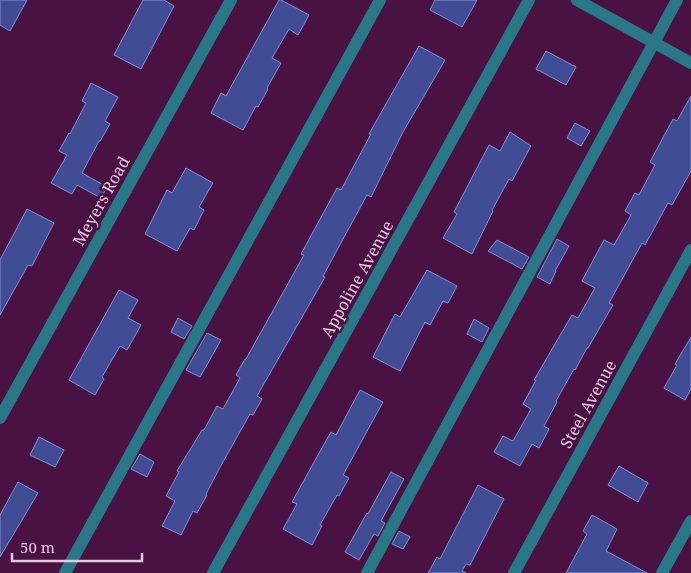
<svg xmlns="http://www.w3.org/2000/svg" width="691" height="573" font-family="'Noto Serif',serif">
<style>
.building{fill:#404c93;stroke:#8090d5}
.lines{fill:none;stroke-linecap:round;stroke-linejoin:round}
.minor{stroke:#287888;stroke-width:12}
.labels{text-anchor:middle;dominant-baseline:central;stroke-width:5;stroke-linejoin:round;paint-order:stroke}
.street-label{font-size:16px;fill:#e9c7e2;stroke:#491242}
</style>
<rect width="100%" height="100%" fill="#491242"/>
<!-- building -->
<g class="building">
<polygon points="0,0 27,0 10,31 0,25"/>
<polygon points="143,0 164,0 174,6 141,69 114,55"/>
<polygon points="279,0 281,0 309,15 298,35 289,29 272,58 281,63 267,88 268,89 258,107 256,106 243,130 211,113 221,93 226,96"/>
<polygon points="435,0 477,0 462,27 430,10"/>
<polygon points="419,46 445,60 403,132 371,197 367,195 336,252 323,276 325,277 257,396 262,399 253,415 250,414 219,469 206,494 207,495 197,513 193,511 181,535 162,526 175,501 166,496 179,472 177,471 202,430 204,430 217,406 223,409 240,378 236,375 245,359 246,359 304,255 301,254 337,188 341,190 371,134 369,134"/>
<polygon points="546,51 576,67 566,85 536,69"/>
<polygon points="91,83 118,97 105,121 110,124 100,141 99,141 82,173 107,187 101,198 77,185 72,194 51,183 67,155 59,151 69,133 70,134 86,103 82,101"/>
<polygon points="691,96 691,171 672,205 668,203 645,245 642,243 609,303 613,305 588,348 587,348 575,370 574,369 556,401 557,402 544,426 549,429 539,448 532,444 520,466 494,452 503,436 513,441 531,409 523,404 536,380 534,380 572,315 578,318 595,288 582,281 604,240 614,245 631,215 625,211 635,193 639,195 655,165 650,162 673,119 677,121"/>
<polygon points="575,123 590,131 581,146 567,138"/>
<polygon points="510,132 531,146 512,181 509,179 492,210 493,211 472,254 443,238 457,214 454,212 489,145 500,151"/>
<polygon points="186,168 213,183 199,207 204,210 194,230 190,228 177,251 145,234 167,190 172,193"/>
<polygon points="27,209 54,223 32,266 28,265 0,315 0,260"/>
<polygon points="557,239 569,246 555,271 556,271 550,284 537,277"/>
<polygon points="497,240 529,257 522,269 488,251"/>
<polygon points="427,270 457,286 448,303 443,301 430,325 425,322 400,371 373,357 395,314 400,317"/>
<polygon points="119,290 138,300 128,318 141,325 127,350 120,346 102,377 104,379 95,395 69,380"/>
<polygon points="178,318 192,326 184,339 171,332"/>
<polygon points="474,319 489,328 482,342 467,334"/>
<polygon points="207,333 221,340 200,377 186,370"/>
<polygon points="691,337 691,389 685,400 664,388 677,365 675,364"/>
<polygon points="360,390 383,402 343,475 349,478 339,496 337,495 320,525 322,526 312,545 283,529 297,504 292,502 318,455 331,432 336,435"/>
<polygon points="39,437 64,450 55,467 30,455"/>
<polygon points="140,454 154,462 147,477 131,469"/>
<polygon points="619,466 648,483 638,502 608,485"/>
<polygon points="391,472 404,479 381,521 385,523 378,536 374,534 359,560 345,552 367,513 368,514"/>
<polygon points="18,482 38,493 0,557 0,515"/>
<polygon points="478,485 504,499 470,565 466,564 462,571 466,573 428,573 437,557 440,559"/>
<polygon points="592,515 617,529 606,551 647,573 566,573 587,534 583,531"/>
<polygon points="399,531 410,537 403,549 392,544"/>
</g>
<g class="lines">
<!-- minor -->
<g class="minor">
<polyline points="577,0 691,63"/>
<polyline points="0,418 231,0"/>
<polyline points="65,573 380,0"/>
<polyline points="213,573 529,0"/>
<polyline points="367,573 677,0"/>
<polyline points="514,573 691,250"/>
<polyline points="662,573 691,521"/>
</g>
</g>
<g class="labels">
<!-- street labels -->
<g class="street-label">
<text transform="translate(101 201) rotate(-61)">Meyers Road</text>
<text transform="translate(357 279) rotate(-61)">Appoline Avenue</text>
<text transform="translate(588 404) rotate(-61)">Steel Avenue</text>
</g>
</g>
<!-- scale -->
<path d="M12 553v8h130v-8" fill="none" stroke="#e9c7e2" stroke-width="2.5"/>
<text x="20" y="553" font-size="15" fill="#e9c7e2" stroke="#491242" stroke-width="4" paint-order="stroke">50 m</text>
</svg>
